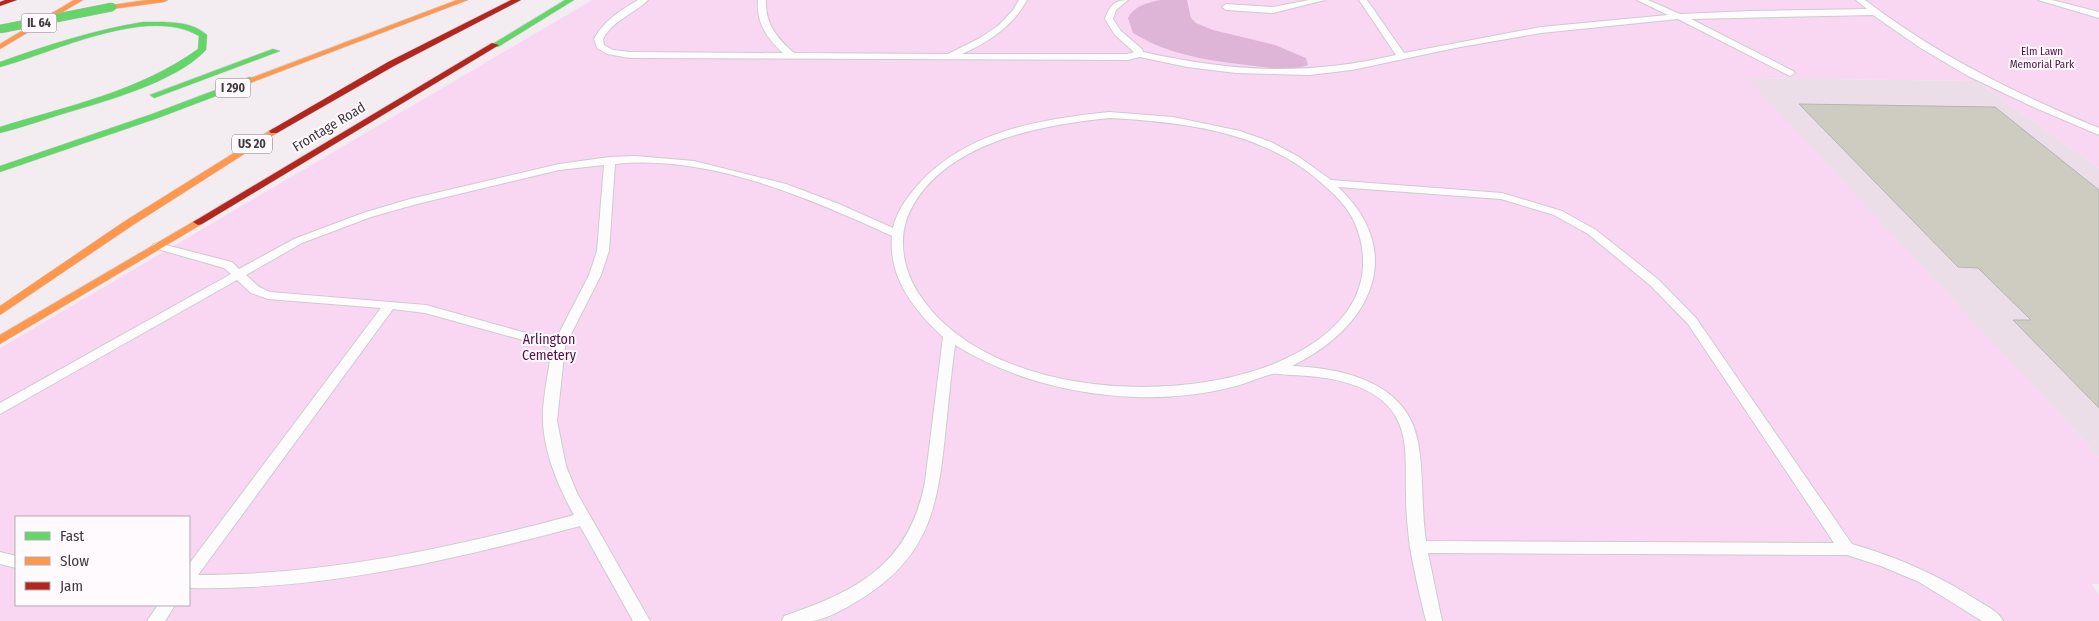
<svg xmlns="http://www.w3.org/2000/svg" width="2099" height="621" font-family="'Fira Sans Condensed',sans-serif">
<style>
.built{fill:#ebdee8}
.green{fill:#f9d7f2;fill-rule:evenodd}
.water{fill:#dfb5d7}
.building{fill:#cecbc0;stroke:#b6b4b4}
.lines{fill:none;stroke-linecap:round;stroke-linejoin:round}
.lane-casing{stroke:#cfcace;stroke-width:2}
.fast-casing{stroke:#cfcace;stroke-width:1}
.slow-casing{stroke:#cfcace;stroke-width:1}
.jam-casing{stroke:#cfcace;stroke-width:1}
.lane{fill:#fdfcfd;fill-rule:evenodd}
.fast{fill:#63d668;fill-rule:evenodd}
.slow{fill:#ff974d;fill-rule:evenodd}
.jam{fill:#b3261e;fill-rule:evenodd}
.fast-bridge-casing{stroke:#bdafba;stroke-width:9;stroke-linecap:butt}
.fast-bridge{stroke:#63d668;stroke-width:8}
.labels{text-anchor:middle;dominant-baseline:central;stroke-width:4;stroke-linejoin:round;paint-order:stroke}
.far-park-label{font-size:11px;fill:#520e49;stroke:#fffafd}
.shield{fill:#fffafd;stroke:#787477;stroke-width:1}
.shield-label{font-size:12px;font-weight:bold;fill:#3e3a3d}
.street-label{font-size:14px;fill:#3e3a3d;stroke:#fffafd}
.park-label{font-size:14px;fill:#520e49;stroke:#fffafd}
</style>
<rect width="100%" height="100%" fill="#f3edf2"/>
<!-- built -->
<polygon class="built" points="1746,78 1976,81 2099,168 2099,457"/>
<!-- green -->
<path class="green" d="M592,0H2099V168L1976,81L1747,78L2099,457V584H2092L2099,595V621H0V348ZM16,517H189V605H16Z"/>
<!-- water -->
<path class="water" d="M1161,0H1187L1191,18L1196,23L1213,30L1275,45L1306,58L1308,65C1291,72 1271,68 1254,66C1212,61 1170,56 1133,33L1128,18C1134,6 1148,2 1161,0Z"/>
<!-- building -->
<polygon class="building" points="1799,104 1995,107 2099,190 2099,408 2013,320 2031,320 1978,268 1958,267"/>
<g class="lines">
<!-- lane casing -->
<g class="lane-casing">
<g id="lane">
<path d="M638,0H648C634,14 613,20 603,39L604,45L613,50L630,52L783,53C767,38 756,23 758,0H766C765,24 777,38 794,53L948,54L980,38L999,25L1013,10L1019,0H1027C1012,27 990,41 962,54H1127L1134,52L1115,35L1105,19C1109,6 1114,0 1128,0L1116,10L1113,19L1121,31L1142,49L1143,52C1234,72 1305,76 1396,55L1359,0H1367L1404,53L1541,27L1668,15L1637,0H1648L1680,14L1750,11L1867,9L1856,0H1865C1938,56 2015,93 2099,128V135L2031,106L1968,76L1919,47L1873,15L1691,19L1793,71L1795,73L1790,76L1678,19L1541,33L1455,48L1352,70L1309,75L1236,73L1187,67L1140,57L1127,60L630,58L607,54L597,48L594,39C603,21 621,10 638,0Z"/>
<polygon points="1309,0 1325,0 1273,13 1226,10 1222,7 1226,4 1273,7"/>
<polygon points="2038,0 2052,0 2099,12 2099,18"/>
<path d="M1109,112L1173,117L1240,131L1271,142L1299,157L1331,180L1502,193L1562,211L1596,230L1659,280L1696,318L1852,544C1898,557 1940,576 1980,602C1988,607 1999,612 2003,621H1982L1919,582L1881,566L1847,555L1428,553L1442,621H1426C1420,597 1414,571 1410,547C1408,531 1406,512 1406,495C1405,469 1409,440 1396,417C1377,383 1326,376 1291,375C1285,375 1278,373 1272,374C1260,377 1248,383 1236,386C1203,395 1169,398 1135,397C1072,395 1009,378 955,345C951,375 948,406 945,436C938,503 930,552 870,593C855,603 829,619 812,621C802,621 792,621 782,621L784,616C857,591 909,565 925,482L943,337C915,311 888,278 892,236C809,198 708,154 615,164L609,251L601,275L565,346L557,421L566,466L577,493L650,621H633L580,526C452,560 322,591 189,588V564L381,308L268,299L251,293L237,280L0,414V403L231,274L224,268L154,248L152,246L154,244L158,243L232,262L239,269L294,239L363,213L410,199L559,164L610,157L635,156L694,161L786,184L839,204L893,228C897,211 906,199 917,186C965,131 1041,119 1109,112ZM1109,118C1186,122 1269,132 1327,188C1336,196 1344,204 1350,214C1363,236 1367,264 1359,288C1348,321 1317,344 1285,359C1183,407 987,398 919,294C903,270 897,238 910,211C944,142 1041,125 1109,118ZM604,165L597,251L589,275L555,341L426,305L270,292L259,287L246,275L302,243L371,217L417,204L559,170ZM1338,187L1501,199L1554,215L1588,234L1651,286L1688,324L1834,543L1426,541C1421,508 1424,475 1418,442C1408,383 1344,368 1292,366C1369,329 1409,254 1338,187ZM393,309L425,313L552,348C549,370 542,400 543,421C544,453 559,488 574,515C451,548 327,575 198,575Z"/>
<polygon points="0,552 16,556 16,568 0,564"/>
<polygon points="158,605 175,605 165,621 147,621"/>
</g>
</g>
<!-- fast casing -->
<g class="fast-casing">
<g id="fast">
<polygon points="565,0 574,0 498,47 491,45"/>
<path d="M143,22C164,22 191,20 207,35L206,50C175,83 102,102 59,115C40,121 20,128 0,133V127C68,106 140,91 198,49L199,36C147,5 53,53 0,67V62C47,45 94,30 143,22Z"/>
<polygon points="273,49 280,51 157,97 154,98 150,95"/>
<polygon points="250,77 253,78 253,82 158,118 0,172 0,166 152,114"/>
</g>
</g>
<!-- slow casing -->
<g class="slow-casing">
<g id="slow">
<polygon points="74,0 83,0 0,49 0,44"/>
<polygon points="147,0 168,0 164,2 112,9 108,7 112,5"/>
<polygon points="457,0 468,0 253,82 247,82 246,80"/>
<polygon points="274,128 279,131 277,133 133,225 0,315 0,306 125,221"/>
<polygon points="198,219 202,220 203,222 202,224 0,344 0,335"/>
</g>
</g>
<!-- jam casing -->
<g class="jam-casing">
<g id="jam">
<polygon points="5,0 17,0 0,6 0,2"/>
<polygon points="511,0 521,0 394,66 277,133 271,133 269,131 388,62"/>
<polygon points="492,43 499,45 202,224 198,225 193,222"/>
</g>
</g>
<!-- lane -->
<use href="#lane" class="lane"/>
<!-- fast -->
<use href="#fast" class="fast"/>
<!-- slow -->
<use href="#slow" class="slow"/>
<!-- jam -->
<use href="#jam" class="jam"/>
<!-- fast-bridge casing -->
<g class="fast-bridge-casing">
<polyline id="fast-bridge" points="0,29 112,7"/>
</g>
<!-- fast-bridge -->
<use href="#fast-bridge" class="fast-bridge"/>
</g>
<g class="labels">
<!-- far-park labels -->
<g class="far-park-label">
<text x="2042" y="51">Elm Lawn<tspan x="2042" dy="13">Memorial Park</tspan></text>
</g>
<!-- shield labels -->
<g class="shield">
<rect x="21.5" y="13.5" width="35" height="19" rx="4"/>
<rect x="215.5" y="78.5" width="35" height="19" rx="4"/>
<rect x="232" y="134.5" width="40" height="19" rx="4"/>
</g>
<g class="shield-label">
<text x="39" y="23">IL 64</text>
<text x="233" y="88">I 290</text>
<text x="252" y="144">US 20</text>
</g>
<!-- street labels -->
<g class="street-label">
<text transform="translate(329 127) rotate(-31)">Frontage Road</text>
</g>
<!-- park labels -->
<g class="park-label">
<text x="549" y="339">Arlington<tspan x="549" dy="16">Cemetery</tspan></text>
</g>
</g>
<!-- legend -->
<rect x="15" y="516" width="175" height="90" fill="#fffafd" stroke="#b2adb0"/>
<rect x="25" y="532" width="25" height="8" fill="#63d668" stroke="#b2adb0"/>
<text x="60" y="541" font-size="15" fill="#3e3a3d">Fast</text>
<rect x="25" y="557" width="25" height="8" fill="#ff974d" stroke="#b2adb0"/>
<text x="60" y="566" font-size="15" fill="#3e3a3d">Slow</text>
<rect x="25" y="582" width="25" height="8" fill="#b3261e" stroke="#b2adb0"/>
<text x="60" y="591" font-size="15" fill="#3e3a3d">Jam</text>
</svg>
